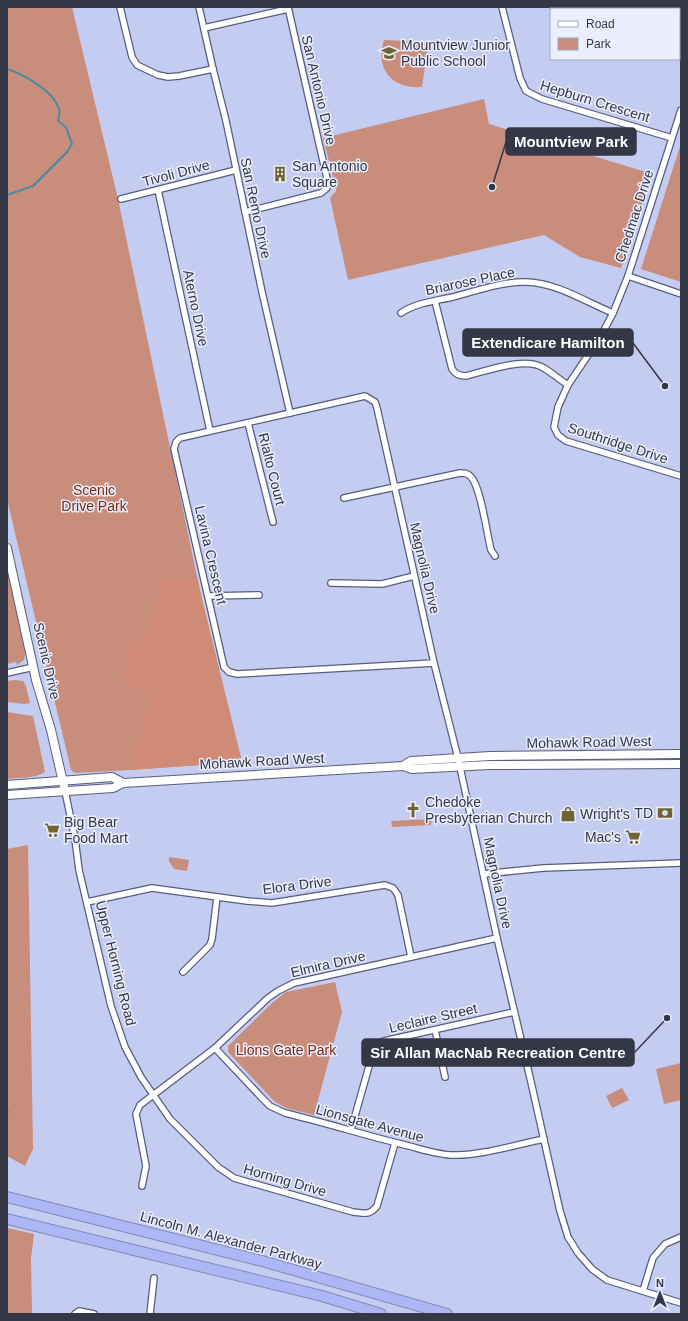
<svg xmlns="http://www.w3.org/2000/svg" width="688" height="1321" font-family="Helvetica,sans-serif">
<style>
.green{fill:#c88d7b}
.forest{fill:#cf8b76}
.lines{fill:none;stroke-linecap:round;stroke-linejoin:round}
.stream{stroke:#4d8a9f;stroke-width:2}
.street-casing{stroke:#585d7e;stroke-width:8}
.secondary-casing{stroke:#585d7e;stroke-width:10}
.highway-casing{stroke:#838ab8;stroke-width:12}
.street{stroke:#fff;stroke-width:5.5}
.secondary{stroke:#fff;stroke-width:8}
.highway{stroke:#aeb7f6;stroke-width:10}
.labels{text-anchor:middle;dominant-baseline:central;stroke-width:3;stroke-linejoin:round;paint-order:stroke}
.poi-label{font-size:14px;fill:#343746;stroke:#ebeefe;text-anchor:start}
.street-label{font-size:14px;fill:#343746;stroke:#ebeefe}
.park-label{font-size:14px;fill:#7c2a0f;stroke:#ebeefe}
.leader{fill:none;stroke:#343746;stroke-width:1.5}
.callout-dot{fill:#343746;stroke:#ebeefe;stroke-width:1.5}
.callout{fill:#343746;stroke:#343746;stroke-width:1.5}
.callout-label{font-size:15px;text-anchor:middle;font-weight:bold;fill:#fff}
</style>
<rect width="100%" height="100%" fill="#c5ccf2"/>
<!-- green -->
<g class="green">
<polygon points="7,7 72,7 118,199 203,605 242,762 130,770 75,773 71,770 7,499"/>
<path d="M384,40L424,42L428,46L422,87C392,89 375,70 384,40Z"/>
<polygon points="484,99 489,124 652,174 621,268 580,257 544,235 348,280 330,198 336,191 336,182 333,177 323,138"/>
<polygon points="681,143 681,282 641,269"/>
<polygon points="7,559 26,649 24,660 17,665 16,662 7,664"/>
<polygon points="14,680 23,681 26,686 30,703 24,704 7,702 7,681"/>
<path d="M7,712L33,716L45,772C35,779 19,777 7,779Z"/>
<polygon points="432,819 431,825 392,827 391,821"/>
<polygon points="28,845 33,1149 25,1166 7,1156 7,849"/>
<polygon points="169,857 189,860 187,871 174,869 169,861"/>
<polygon points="335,982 342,1012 314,1115 286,1108 275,1102 228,1052 228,1046 272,1003 286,992"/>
<polygon points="681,1063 681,1100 664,1104 656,1069"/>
<polygon points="622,1088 629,1100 612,1108 606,1096"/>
<polygon points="7,1228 34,1234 31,1258 32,1314 7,1314"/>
</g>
<!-- forest -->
<polygon class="forest" points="197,578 242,762 130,770 151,695 122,683 130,644 152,631 158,582"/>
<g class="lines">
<!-- stream -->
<g class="stream">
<path d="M7,69C23,74 54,91 59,109C60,112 59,117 58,121L66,127L72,144L67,152L33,186L7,195"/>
<polyline points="7,1111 8,1112"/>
</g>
<!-- street casing -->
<g class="street-casing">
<g id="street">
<polyline points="120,7 132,57 137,65 158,75 168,77 179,76 213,69"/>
<polyline points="199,7 213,69 226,121 262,292 290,413"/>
<polyline points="502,7 520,78 526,91 542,99 672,138"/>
<polyline points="581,7 581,9"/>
<polyline points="204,28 288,9"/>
<polyline points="681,110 628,276 681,294"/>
<polyline points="158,190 210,431"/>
<polyline points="121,199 236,170"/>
<polyline points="245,212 321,193 327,188 328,183 288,7"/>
<polyline points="628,276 613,313 601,336 568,385 558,407 554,427 558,435 566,441 681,476"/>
<path d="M435,301L452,369C455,374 459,376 466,376C487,371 523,357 542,367C551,372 560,380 568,385"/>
<path d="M401,313C415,303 435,301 453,297C475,291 504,281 527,282C557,283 586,302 613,313"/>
<polyline points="248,423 273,522"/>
<path d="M344,498L460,473C464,473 468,473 471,477C481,487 487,535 491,550L495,556"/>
<polyline points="331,583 382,584 414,576"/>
<polyline points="208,596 259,595"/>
<polyline points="434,663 237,674 229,672 224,667 174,449 176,442 180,438 365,396 375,402 377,408 434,663 458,758 497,938 531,1082 560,1211 568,1237 578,1253 592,1269 607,1280 681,1303"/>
<polyline points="7,673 34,667"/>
<path d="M65,791L75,839L79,870L111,1006L125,1047L141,1077L170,1119L218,1167L234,1178L353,1212C364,1213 369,1216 377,1206L395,1143"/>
<polyline points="484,874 543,868 681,863"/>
<polyline points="87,902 152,888 247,901 272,903 385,885 393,888 398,895 411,957"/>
<polyline points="183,972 210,945 212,939 217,897"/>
<polyline points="435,1030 445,1077"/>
<path d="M215,1048L263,1099L270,1106L285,1113C327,1123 367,1136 409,1146C424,1150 439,1155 454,1155C480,1156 518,1144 544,1139"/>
<polyline points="351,1130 375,1045 384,1041 514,1012"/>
<polyline points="142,1186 146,1166 136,1114 140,1105 215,1048 268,998 278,991 294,983 497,938"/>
<polyline points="643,1291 653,1258 665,1244 681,1237"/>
<polyline points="75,1314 79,1311 94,1314"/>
<polyline points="150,1314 154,1278"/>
</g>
</g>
<!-- secondary casing -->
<g class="secondary-casing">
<g id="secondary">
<polyline points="7,548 36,680 51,730 65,791"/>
<polyline points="403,766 412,769 489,765 681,764"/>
<polyline points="7,785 112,777 123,783"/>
<polyline points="7,795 113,788 123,783 403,766 411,761 490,756 681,754"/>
</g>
</g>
<!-- highway casing -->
<g class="highway-casing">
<g id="highway">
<polyline points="7,1197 262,1261 447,1314"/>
<polyline points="7,1219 322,1296 381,1314"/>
</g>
</g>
<!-- street -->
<use href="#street" class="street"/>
<!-- secondary -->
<use href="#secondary" class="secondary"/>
<!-- highway -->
<use href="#highway" class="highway"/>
</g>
<!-- icons -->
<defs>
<g id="school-bare" transform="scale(1.2)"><path d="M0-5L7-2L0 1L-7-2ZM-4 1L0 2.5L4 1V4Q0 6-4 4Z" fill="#706532" stroke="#ebeefe" stroke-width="2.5" paint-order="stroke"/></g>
<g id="building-bare" transform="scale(1.2)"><path d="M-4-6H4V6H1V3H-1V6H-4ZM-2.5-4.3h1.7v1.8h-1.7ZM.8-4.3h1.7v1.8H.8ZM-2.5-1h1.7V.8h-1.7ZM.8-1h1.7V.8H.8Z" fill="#706532" stroke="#ebeefe" stroke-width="2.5" paint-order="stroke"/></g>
<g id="church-bare" transform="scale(1.2)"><path d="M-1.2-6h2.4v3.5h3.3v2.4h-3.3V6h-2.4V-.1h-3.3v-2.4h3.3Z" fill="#706532" stroke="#ebeefe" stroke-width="2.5" paint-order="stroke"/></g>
<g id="bank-bare" transform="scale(1.2)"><path d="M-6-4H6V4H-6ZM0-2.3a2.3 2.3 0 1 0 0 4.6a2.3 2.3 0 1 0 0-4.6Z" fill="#706532" stroke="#ebeefe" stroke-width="2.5" paint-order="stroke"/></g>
<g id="shop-bare" transform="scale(1.2)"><path d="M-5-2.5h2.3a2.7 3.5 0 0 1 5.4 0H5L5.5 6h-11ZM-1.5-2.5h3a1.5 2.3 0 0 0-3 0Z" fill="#706532" stroke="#ebeefe" stroke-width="2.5" paint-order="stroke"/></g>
<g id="supermarket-bare" transform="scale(1.2)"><path d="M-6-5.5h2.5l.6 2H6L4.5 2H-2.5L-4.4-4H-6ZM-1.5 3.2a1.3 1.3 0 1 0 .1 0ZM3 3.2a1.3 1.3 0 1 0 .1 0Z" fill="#706532" stroke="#ebeefe" stroke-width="2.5" paint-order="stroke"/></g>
</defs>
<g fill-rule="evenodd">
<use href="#school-bare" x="389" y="53"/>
<use href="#building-bare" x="280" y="174"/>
<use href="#church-bare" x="413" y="810"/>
<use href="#bank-bare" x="665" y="813"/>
<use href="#shop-bare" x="568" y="814"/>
<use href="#supermarket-bare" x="52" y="830"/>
<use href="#supermarket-bare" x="633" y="837"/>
</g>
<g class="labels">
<!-- poi labels -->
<g class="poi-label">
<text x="401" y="45">Mountview Junior<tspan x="401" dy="16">Public School</tspan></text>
<text x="292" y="166">San Antonio<tspan x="292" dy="16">Square</tspan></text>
<text x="425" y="802">Chedoke<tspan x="425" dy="16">Presbyterian Church</tspan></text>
<text x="653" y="813" text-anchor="end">TD</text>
<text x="580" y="814">Wright's</text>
<text x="64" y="822">Big Bear<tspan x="64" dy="16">Food Mart</tspan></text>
<text x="621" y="837" text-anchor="end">Mac's</text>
</g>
<!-- street labels -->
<g class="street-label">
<text transform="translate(319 90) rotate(77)">San Antonio Drive</text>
<text transform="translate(595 101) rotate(17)">Hepburn Crescent</text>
<text transform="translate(176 173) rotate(-15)">Tivoli Drive</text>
<text transform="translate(256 208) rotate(78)">San Remo Drive</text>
<text transform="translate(634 216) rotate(-72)">Chedmac Drive</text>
<text transform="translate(470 281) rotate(-12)">Briarose Place</text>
<text transform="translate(196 308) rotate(78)">Aterno Drive</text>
<text transform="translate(618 443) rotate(18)">Southridge Drive</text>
<text transform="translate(272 469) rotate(76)">Rialto Court</text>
<text transform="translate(211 555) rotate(77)">Lavina Crescent</text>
<text transform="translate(425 568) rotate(77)">Magnolia Drive</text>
<text transform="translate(47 661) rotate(77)">Scenic Drive</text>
<text transform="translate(589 742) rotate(-1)">Mohawk Road West</text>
<text transform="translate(262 761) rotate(-3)">Mohawk Road West</text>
<text transform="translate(498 883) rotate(78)">Magnolia Drive</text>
<text transform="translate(297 885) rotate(-7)">Elora Drive</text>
<text transform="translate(116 963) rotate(76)">Upper Horning Road</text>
<text transform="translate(328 964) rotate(-13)">Elmira Drive</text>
<text transform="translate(433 1018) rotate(-13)">Leclaire Street</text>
<text transform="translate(370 1123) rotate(15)">Lionsgate Avenue</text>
<text transform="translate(285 1180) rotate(16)">Horning Drive</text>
<text transform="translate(231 1240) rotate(15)">Lincoln M. Alexander Parkway</text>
</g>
<!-- park labels -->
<g class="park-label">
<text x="94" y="490">Scenic<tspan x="94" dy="16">Drive Park</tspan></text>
<text x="286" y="1050">Lions Gate Park</text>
</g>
</g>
<!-- callouts -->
<path class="leader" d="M492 187L506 142M665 386L633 343M667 1018L634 1053"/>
<g class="callout-dot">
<circle cx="492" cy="187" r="4"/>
<circle cx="665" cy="386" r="4"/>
<circle cx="667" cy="1018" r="4"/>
</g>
<g class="callout">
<rect x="506" y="128" width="130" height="27" rx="4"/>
<rect x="463" y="329" width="170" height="27" rx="4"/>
<rect x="362" y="1039" width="272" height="27" rx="4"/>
</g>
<g class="callout-label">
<text x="571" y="147">Mountview Park</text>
<text x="548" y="348">Extendicare Hamilton</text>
<text x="498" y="1058">Sir Allan MacNab Recreation Centre</text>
</g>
<!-- border -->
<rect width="688" height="1321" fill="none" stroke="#343746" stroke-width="16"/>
<!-- legend -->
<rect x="550" y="8" width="130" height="52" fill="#ebeefe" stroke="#a2a5b4"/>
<rect x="558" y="21" width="20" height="6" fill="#ffffff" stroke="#a2a5b4"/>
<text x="586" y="28" font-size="12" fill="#343746">Road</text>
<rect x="558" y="38" width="20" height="12" fill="#c88d7b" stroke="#a2a5b4"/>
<text x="586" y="48" font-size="12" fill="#343746">Park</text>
<!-- north arrow -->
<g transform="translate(660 1293)" stroke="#ebeefe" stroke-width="3" paint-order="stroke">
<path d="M0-3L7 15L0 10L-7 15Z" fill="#343746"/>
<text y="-6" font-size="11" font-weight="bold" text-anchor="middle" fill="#343746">N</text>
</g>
</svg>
